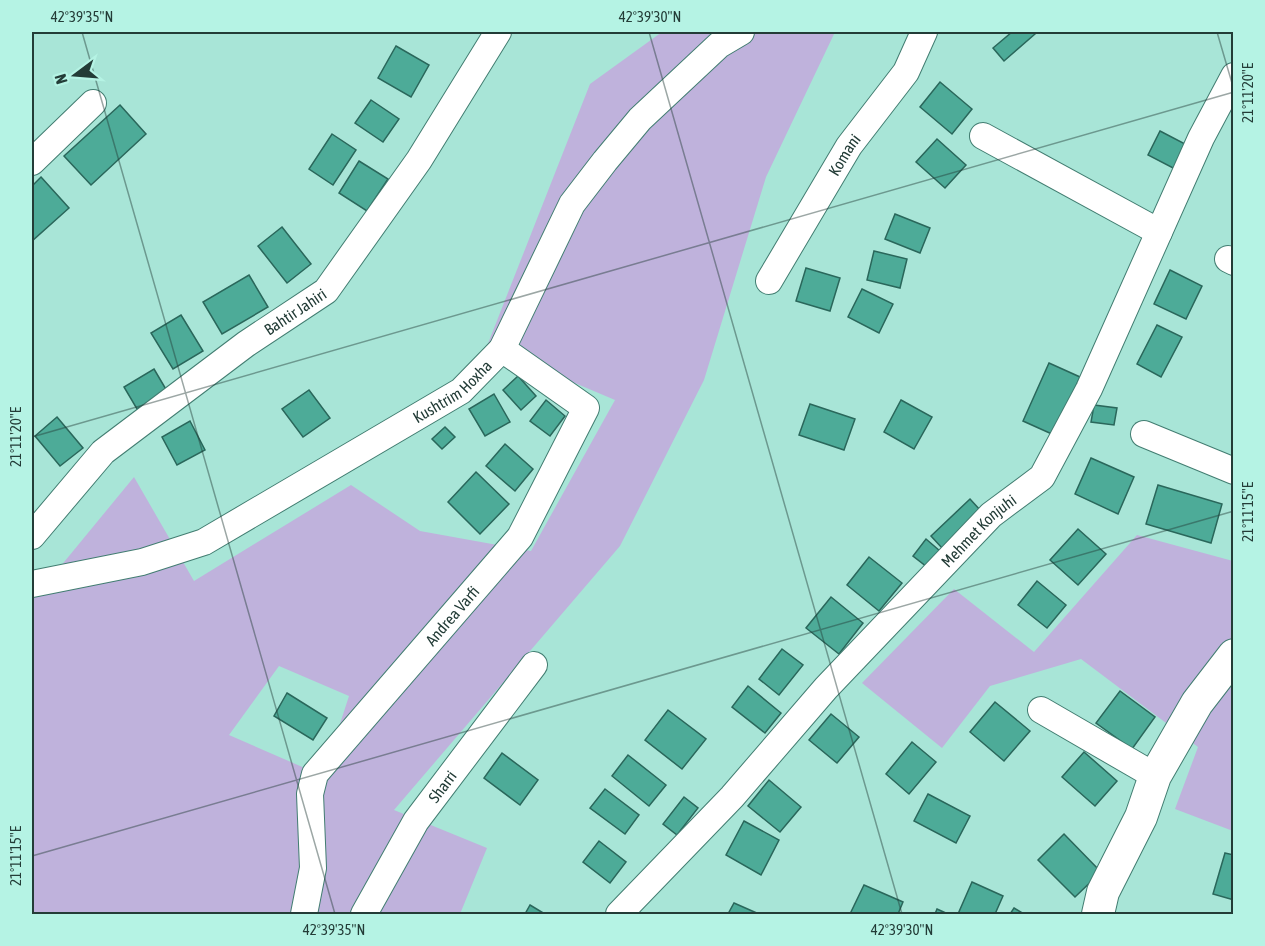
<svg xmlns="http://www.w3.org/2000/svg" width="1265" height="946" font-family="'Asap Condensed',sans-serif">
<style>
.green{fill:#bfb2dc;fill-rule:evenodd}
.building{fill:#4dab98;stroke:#2a675b;stroke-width:1.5}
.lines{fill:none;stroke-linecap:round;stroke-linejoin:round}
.minor-casing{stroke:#427d71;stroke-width:28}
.tertiary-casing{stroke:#427d71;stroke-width:34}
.minor{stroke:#fff;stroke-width:26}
.tertiary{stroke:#fff;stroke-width:32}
.ticks{fill:none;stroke:#233c37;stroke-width:1.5;stroke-opacity:0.45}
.labels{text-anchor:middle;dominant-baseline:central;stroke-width:4.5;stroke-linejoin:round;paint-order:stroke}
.street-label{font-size:16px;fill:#233c37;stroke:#b5f3e4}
.neatline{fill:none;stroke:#233c37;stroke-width:2}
.ticks-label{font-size:15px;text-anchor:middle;fill:#233c37}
</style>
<rect width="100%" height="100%" fill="#a8e5d7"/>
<!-- green -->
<g class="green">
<path d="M662,32H835L766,177L704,380L620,546L394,810L487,848L460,914H32V601L134,477L194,581L351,485L420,531L531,551L615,400L487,346L590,84ZM279,666L349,696L323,776L229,735Z"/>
<polygon points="1137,535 1233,561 1233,831 1175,809 1198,747 1081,659 990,686 942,748 862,683 954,589 1034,652"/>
</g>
<!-- building -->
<g class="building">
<polygon points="1012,32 1033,32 1035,34 1004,61 993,48"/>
<polygon points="396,46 429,65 411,97 378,78"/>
<polygon points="940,82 972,109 952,134 920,107"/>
<polygon points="371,100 399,119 383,142 355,123"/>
<polygon points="120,105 146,134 91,185 64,156"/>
<polygon points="1160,131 1187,145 1175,169 1148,155"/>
<polygon points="332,134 356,150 333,185 309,169"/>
<polygon points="937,139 966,165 945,188 916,162"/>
<polygon points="359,161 388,179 367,211 339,193"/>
<polygon points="41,177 69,208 32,241 32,186"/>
<polygon points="895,214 930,228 920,253 885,239"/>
<polygon points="282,227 311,264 287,283 258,246"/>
<polygon points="874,251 907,259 900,288 867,280"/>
<polygon points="806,268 840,278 830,311 796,301"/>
<polygon points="1170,270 1202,286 1186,319 1154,304"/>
<polygon points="249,275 268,307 222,334 203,302"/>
<polygon points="862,289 893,304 879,333 848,317"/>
<polygon points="181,315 203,351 173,369 151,333"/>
<polygon points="1157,325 1182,337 1161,377 1137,364"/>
<polygon points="1049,363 1080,377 1054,435 1023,421"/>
<polygon points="154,369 167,391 137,409 124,387"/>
<polygon points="518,376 536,396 521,410 503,390"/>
<polygon points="309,390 330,418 303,437 282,409"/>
<polygon points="494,394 510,422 485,436 469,409"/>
<polygon points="546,400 565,416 550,436 530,421"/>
<polygon points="901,400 932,417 914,449 884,432"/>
<polygon points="810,404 855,419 844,450 799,435"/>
<polygon points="1094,405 1117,408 1114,425 1091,422"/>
<polygon points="57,417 83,448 60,466 35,436"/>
<polygon points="190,421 205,450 177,465 162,437"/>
<polygon points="445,427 455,437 442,449 432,439"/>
<polygon points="505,444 533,469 515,491 486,466"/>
<polygon points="1091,458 1134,477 1118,514 1075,494"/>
<polygon points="476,472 509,504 480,534 448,502"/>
<polygon points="1158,485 1222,504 1211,543 1146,524"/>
<polygon points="970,499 981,511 942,548 931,536"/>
<polygon points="1078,529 1106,554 1078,585 1050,560"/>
<polygon points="926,539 940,551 927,567 913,556"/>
<polygon points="869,557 902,583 879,611 847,585"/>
<polygon points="1037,581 1066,605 1047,628 1018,605"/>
<polygon points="831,597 863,623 839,654 806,628"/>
<polygon points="782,649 803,665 779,695 759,679"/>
<polygon points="748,686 781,713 765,733 732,707"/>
<polygon points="1120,691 1155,717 1132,749 1096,723"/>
<polygon points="287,693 327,718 313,740 274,716"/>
<polygon points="995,702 1030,731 1004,761 970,732"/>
<polygon points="668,710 706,739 682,769 645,740"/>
<polygon points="831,714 859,737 837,763 809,740"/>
<polygon points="912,742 936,762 909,794 886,774"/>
<polygon points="1084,752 1117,781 1095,806 1062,777"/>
<polygon points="502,753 538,780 520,805 484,778"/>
<polygon points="628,755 666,785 649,806 612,776"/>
<polygon points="769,780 801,807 780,832 748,806"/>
<polygon points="605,789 639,815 625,834 590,808"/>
<polygon points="928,794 970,816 956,843 914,821"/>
<polygon points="684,797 698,808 677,835 663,824"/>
<polygon points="744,821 779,840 761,875 726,855"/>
<polygon points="1064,834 1101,872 1075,897 1038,860"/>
<polygon points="599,841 626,862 610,883 583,862"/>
<polygon points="1225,853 1234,855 1234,900 1213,894"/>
<polygon points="972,882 1003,896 995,914 958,914"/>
<polygon points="864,885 903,902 898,914 850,914"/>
<polygon points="734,903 759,914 728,914"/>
<polygon points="530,905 545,914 525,914"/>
<polygon points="1014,908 1024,914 1010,914"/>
<polygon points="937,909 948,914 935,914"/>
</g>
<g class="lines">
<!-- minor casing -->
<g class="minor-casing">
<g id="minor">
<polyline points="983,136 1159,232"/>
<polyline points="32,162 93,103"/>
<polyline points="1228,259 1234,262"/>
<path id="s1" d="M769,281L849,146L906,72L924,32"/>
<polyline points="1144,434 1234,471"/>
<path id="s2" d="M32,536L103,452L246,344L326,291L419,160L498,32"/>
<path id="s3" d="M32,584L142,562L204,542L461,391L502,349L572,204L605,161L640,119L719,45L741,32"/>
<polyline points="1041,710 1155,776"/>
<path id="s4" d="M304,914L313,868L310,794L315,774L520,537L586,408L502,349"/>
<path id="s5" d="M364,914L416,821L534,665"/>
<path id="s6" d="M619,914L732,797L826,688L991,515L1042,477L1089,389L1201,138L1234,76"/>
</g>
</g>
<!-- tertiary casing -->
<g class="tertiary-casing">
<polyline id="tertiary" points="1098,914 1103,892 1141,817 1155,776 1197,703 1234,655"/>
</g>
<!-- minor -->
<use href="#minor" class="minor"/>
<!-- tertiary -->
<use href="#tertiary" class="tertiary"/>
</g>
<!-- ticks -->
<path class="ticks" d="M82,32L335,914M649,32L902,914M1217,32L1234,90M32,437L1234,92M32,856L1234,511"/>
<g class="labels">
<!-- street labels -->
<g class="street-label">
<text stroke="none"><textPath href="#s1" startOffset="147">Komani</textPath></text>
<text stroke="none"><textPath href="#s2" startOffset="348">Bahtir Jahiri</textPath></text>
<text stroke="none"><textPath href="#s3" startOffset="468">Kushtrim Hoxha</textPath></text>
<text stroke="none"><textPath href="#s6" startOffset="526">Mehmet Konjuhi</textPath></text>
<text stroke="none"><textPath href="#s4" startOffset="351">Andrea Varfi</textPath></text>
<text stroke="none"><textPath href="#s5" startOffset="150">Sharri</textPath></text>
</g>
</g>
<!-- border -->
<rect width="1265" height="946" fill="none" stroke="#b5f3e4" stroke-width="66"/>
<!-- north arrow -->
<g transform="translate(75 75) rotate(254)" stroke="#b5f3e4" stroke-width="4.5" paint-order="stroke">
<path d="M0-4.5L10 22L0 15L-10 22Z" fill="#233c37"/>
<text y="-9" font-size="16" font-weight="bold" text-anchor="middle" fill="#233c37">N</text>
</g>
<rect x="33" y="33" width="1199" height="880" class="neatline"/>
<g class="ticks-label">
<text x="82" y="22">42°39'35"N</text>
<text x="650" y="22">42°39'30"N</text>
<text transform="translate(1248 93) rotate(-90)" y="5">21°11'20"E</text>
<text transform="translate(16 437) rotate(-90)" y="5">21°11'20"E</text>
<text transform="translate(1248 512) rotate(-90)" y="5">21°11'15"E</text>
<text transform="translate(16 856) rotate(-90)" y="5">21°11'15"E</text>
<text x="334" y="935">42°39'35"N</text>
<text x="902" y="935">42°39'30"N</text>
</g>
</svg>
